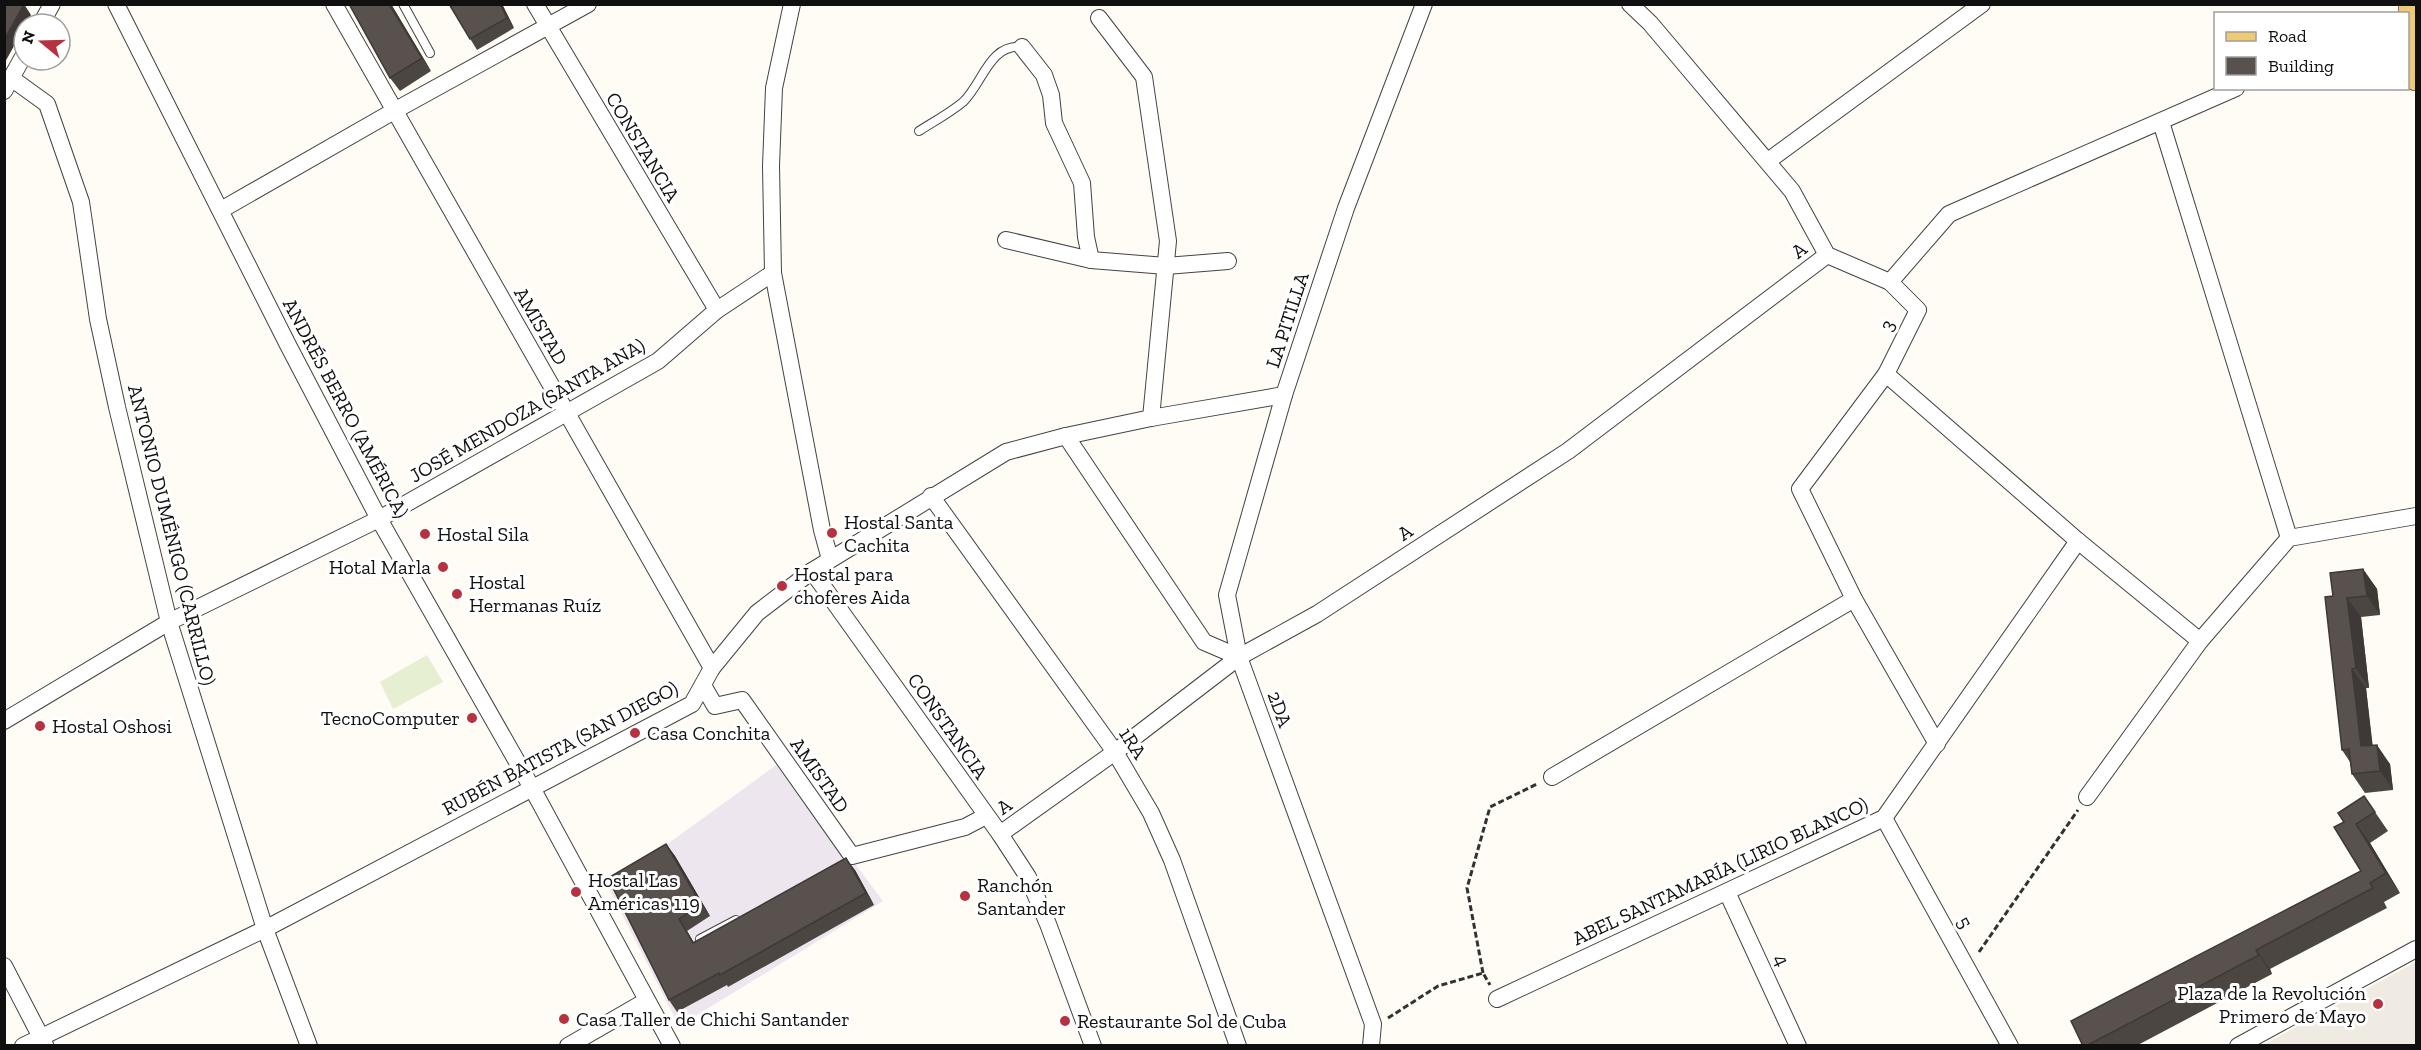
<svg xmlns="http://www.w3.org/2000/svg" width="2421" height="1050" font-family="'Zilla Slab',serif">
<style>
.industrial{fill:#ede6ee}
.pitch{fill:#e6efd1}
.plaza{fill:#efebe2}
.lines{fill:none;stroke-linecap:round;stroke-linejoin:round}
.service-casing{stroke:#434343;stroke-width:10}
.minor-casing{stroke:#434343;stroke-width:18}
.primary-casing{stroke:#212121;stroke-width:28}
.path{stroke:#323232;stroke-width:3;stroke-dasharray:6 3;stroke-linecap:butt}
.service{stroke:#fff;stroke-width:8}
.minor{stroke:#fff;stroke-width:16}
.primary{stroke:#eeca75;stroke-width:27}
.wall{fill:#4c4642}
.shaded-wall{fill:#3e3936}
.building{fill:#58514d;stroke:#3e3936;stroke-width:1.5}
.poi-dot{fill:#b73240;stroke:#fff;stroke-width:2}
.labels{text-anchor:middle;dominant-baseline:central;stroke-width:6;stroke-linejoin:round;paint-order:stroke}
.street-label{font-size:20px;fill:#101010;stroke:#fff}
.poi-label{font-size:20px;fill:#101010;stroke:#fff;text-anchor:start}
</style>
<rect width="100%" height="100%" fill="#fefcf5"/>
<!-- industrial -->
<polygon class="industrial" points="779,763 883,901 679,1026 608,887"/>
<!-- pitch -->
<polygon class="pitch" points="427,655 443,682 393,709 380,682"/>
<!-- plaza -->
<polygon class="plaza" points="2416,962 2416,1045 2263,1045"/>
<g class="lines">
<!-- service casing -->
<g class="service-casing">
<g id="service">
<polyline points="403,4 430,53"/>
<path d="M919,131C933,122 950,113 963,102C983,83 989,44 1022,47"/>
<polyline points="700,939 736,920"/>
</g>
</g>
<!-- minor casing -->
<g class="minor-casing">
<g id="minor">
<polyline points="116,4 288,345 379,519 532,788 672,1046"/>
<polyline points="334,4 712,668"/>
<polyline points="535,4 717,310"/>
<polyline points="792,4 774,88 771,166 773,273 822,530 830,559"/>
<polyline points="1630,4 1650,23 1792,191 1827,255 1890,282 1918,310 1886,374 1800,489 1854,599 1937,744"/>
<polyline points="1099,18 1144,77 1168,241 1151,418"/>
<polyline points="41,24 52,4"/>
<polyline points="1022,47 1044,75 1051,95 1054,123 1082,183 1086,237 1091,260"/>
<polyline points="11,78 47,104 81,202 98,319 117,407 169,622 265,929 309,1046"/>
<polyline points="4,91 24,55"/>
<polyline points="2161,122 2289,538"/>
<polyline points="1768,161 1982,4"/>
<polyline points="221,210 394,111 588,4"/>
<polyline points="1006,240 1091,260 1166,266 1228,261"/>
<polyline points="1890,282 1949,214 2236,88"/>
<polyline points="1886,374 2078,541 2200,641"/>
<polyline points="1066,436 1204,642 1239,657"/>
<polyline points="931,496 1115,752 1151,813 1172,860 1238,1046"/>
<polyline points="812,571 1000,834 1028,877 1048,924 1093,1046"/>
<polyline points="704,687 715,706 742,700 852,856 965,827 986,816"/>
<polyline points="4,721 169,622 379,519 658,361 717,310 773,273"/>
<polyline points="1552,777 1854,599"/>
<polyline points="2087,797 2200,641 2289,538 2416,516"/>
<polyline points="1884,818 2010,1046"/>
<polyline points="1000,834 1115,752 1239,657 1317,614 1568,451 1827,255"/>
<polyline points="1727,892 1798,1046"/>
<polyline points="4,966 45,1045"/>
<polyline points="1497,999 1884,818 2078,541"/>
<polyline points="23,1046 265,929 692,704 712,668 757,613 812,571 1006,452 1066,436 1151,418 1284,395"/>
<polyline points="568,1046 646,1001"/>
<polyline points="1371,1046 1373,1024 1239,657 1227,595 1284,395 1346,208 1424,4"/>
<polyline points="2238,1046 2416,949"/>
</g>
</g>
<!-- primary casing -->
<g class="primary-casing">
<polyline id="primary" points="2412,4 2416,77"/>
</g>
<!-- path -->
<g class="path">
<polyline points="1979,952 2078,810"/>
<polyline points="1483,973 1467,888 1490,807 1537,784"/>
<polyline points="1388,1018 1438,986 1483,973 1490,985"/>
</g>
<!-- service -->
<use href="#service" class="service"/>
<!-- minor -->
<use href="#minor" class="minor"/>
<!-- primary -->
<use href="#primary" class="primary"/>
</g>
<!-- wall -->
<g class="wall">
<polygon points="391,4 431,71 400,91 390,78"/>
<polygon points="449,4 502,4 514,28 477,50"/>
<polygon points="2363,569 2377,589 2380,615 2361,617 2369,688 2366,688 2372,745 2390,764 2393,790 2365,793 2352,774 2350,762 2342,750 2333,596"/>
<polygon points="2364,796 2388,831 2370,843 2400,893 2384,902 2387,908 2270,969 2272,974 2136,1046 2083,1046 2361,871 2344,822"/>
<polygon points="666,844 675,856 710,916 687,931 694,943 855,870 874,905 728,987 727,985 677,1012 669,1000"/>
</g>
<!-- shaded-wall -->
<g class="shaded-wall">
<polygon points="24,4 31,15 26,24 24,24 24,28 4,64 4,40"/>
<polygon points="389,4 391,4 431,71 422,58"/>
<polygon points="500,4 502,4 514,28 507,18"/>
<polygon points="2363,569 2377,589 2380,615 2367,596"/>
<polygon points="2347,598 2361,617 2369,688 2356,668"/>
<polygon points="2352,669 2366,688 2375,765 2361,746"/>
<polygon points="2377,745 2390,764 2393,790 2380,771"/>
<polygon points="2356,824 2370,843 2400,893 2386,873"/>
<polygon points="666,844 675,856 710,916 701,904"/>
<polygon points="846,858 855,870 874,905 866,893"/>
<polygon points="679,919 687,931 701,955 693,943"/>
<polygon points="2256,950 2270,969 2272,974 2259,955"/>
</g>
<!-- building -->
<g class="building">
<polygon points="4,4 24,4 4,40"/>
<polygon points="349,4 389,4 422,58 390,78"/>
<polygon points="449,4 500,4 507,18 470,39"/>
<polygon points="2363,569 2367,596 2347,598 2356,668 2352,669 2361,746 2377,745 2380,771 2352,774 2349,749 2342,750 2325,597 2333,596 2330,573"/>
<polygon points="2364,796 2375,812 2356,824 2386,873 2370,883 2373,888 2256,950 2259,955 2086,1046 2083,1046 2071,1021 2361,871 2334,827 2344,822 2338,813"/>
<polygon points="666,844 701,904 679,919 693,943 846,858 866,893 720,975 719,973 669,1000 608,878"/>
</g>
<!-- markers -->
<g class="poi-dot">
<circle cx="832" cy="533" r="6"/>
<circle cx="425" cy="534" r="6"/>
<circle cx="443" cy="567" r="6"/>
<circle cx="782" cy="586" r="6"/>
<circle cx="457" cy="594" r="6"/>
<circle cx="472" cy="718" r="6"/>
<circle cx="40" cy="726" r="6"/>
<circle cx="635" cy="733" r="6"/>
<circle cx="576" cy="892" r="6"/>
<circle cx="965" cy="896" r="6"/>
<circle cx="2378" cy="1004" r="6"/>
<circle cx="564" cy="1019" r="6"/>
<circle cx="1065" cy="1021" r="6"/>
</g>
<g class="labels">
<!-- street labels -->
<g class="street-label">
<text transform="translate(643 147) rotate(59)">CONSTANCIA</text>
<text transform="translate(1799 250) rotate(-37)">A</text>
<text transform="translate(1287 320) rotate(-72)">LA PITILLA</text>
<text transform="translate(1887 325) rotate(-63)">3</text>
<text transform="translate(541 326) rotate(60)">AMISTAD</text>
<text transform="translate(346 408) rotate(62)">ANDRÉS BERRO (AMÉRICA)</text>
<text transform="translate(527 410) rotate(-30)">JOSÉ MENDOZA (SANTA ANA)</text>
<text transform="translate(1405 532) rotate(-33)">A</text>
<text transform="translate(172 535) rotate(76)">ANTONIO DUMÉNIGO (CARRILLO)</text>
<text transform="translate(1280 709) rotate(70)">2DA</text>
<text transform="translate(948 726) rotate(55)">CONSTANCIA</text>
<text transform="translate(1133 743) rotate(57)">1RA</text>
<text transform="translate(560 748) rotate(-28)">RUBÉN BATISTA (SAN DIEGO)</text>
<text transform="translate(820 775) rotate(55)">AMISTAD</text>
<text transform="translate(1004 806) rotate(-35)">A</text>
<text transform="translate(1720 871) rotate(-25)">ABEL SANTAMARÍA (LIRIO BLANCO)</text>
<text transform="translate(1965 922) rotate(61)">5</text>
<text transform="translate(1782 960) rotate(65)">4</text>
</g>
<!-- poi labels -->
<g class="poi-label">
<text x="844" y="522">Hostal Santa<tspan x="844" dy="23">Cachita</tspan></text>
<text x="437" y="534">Hostal Sila</text>
<text x="431" y="567" text-anchor="end">Hotal Marla</text>
<text x="794" y="574">Hostal para<tspan x="794" dy="23">choferes Aida</tspan></text>
<text x="469" y="582">Hostal<tspan x="469" dy="23">Hermanas Ruíz</tspan></text>
<text x="460" y="718" text-anchor="end">TecnoComputer</text>
<text x="52" y="726">Hostal Oshosi</text>
<text x="647" y="733">Casa Conchita</text>
<text x="588" y="880">Hostal Las<tspan x="588" dy="23">Américas 119</tspan></text>
<text x="977" y="885">Ranchón<tspan x="977" dy="23">Santander</tspan></text>
<text x="2366" y="993" text-anchor="end">Plaza de la Revolución<tspan x="2366" dy="23">Primero de Mayo</tspan></text>
<text x="576" y="1019">Casa Taller de Chichi Santander</text>
<text x="1077" y="1021">Restaurante Sol de Cuba</text>
</g>
</g>
<!-- border -->
<rect width="2421" height="1050" fill="none" stroke="#101010" stroke-width="12"/>
<!-- legend -->
<rect x="2214" y="12" width="195" height="78" fill="#ffffff" stroke="#9f9f9f" stroke-width="1.5"/>
<rect x="2226" y="32" width="30" height="9" fill="#eeca75" stroke="#9f9f9f" stroke-width="1.5"/>
<text x="2268" y="42" font-size="18" fill="#101010">Road</text>
<rect x="2226" y="57" width="30" height="18" fill="#58514d" stroke="#9f9f9f" stroke-width="1.5"/>
<text x="2268" y="72" font-size="18" fill="#101010">Building</text>
<!-- north arrow -->
<g transform="translate(42 42) rotate(289)"><circle r="28" fill="#ffffff" stroke="#9f9f9f" stroke-width="1.5"/>
<path d="M0-4.5L10 22L0 15L-10 22Z" fill="#b73240"/>
<text y="-9" font-size="16" font-weight="bold" text-anchor="middle" fill="#101010">N</text>
</g>
</svg>
